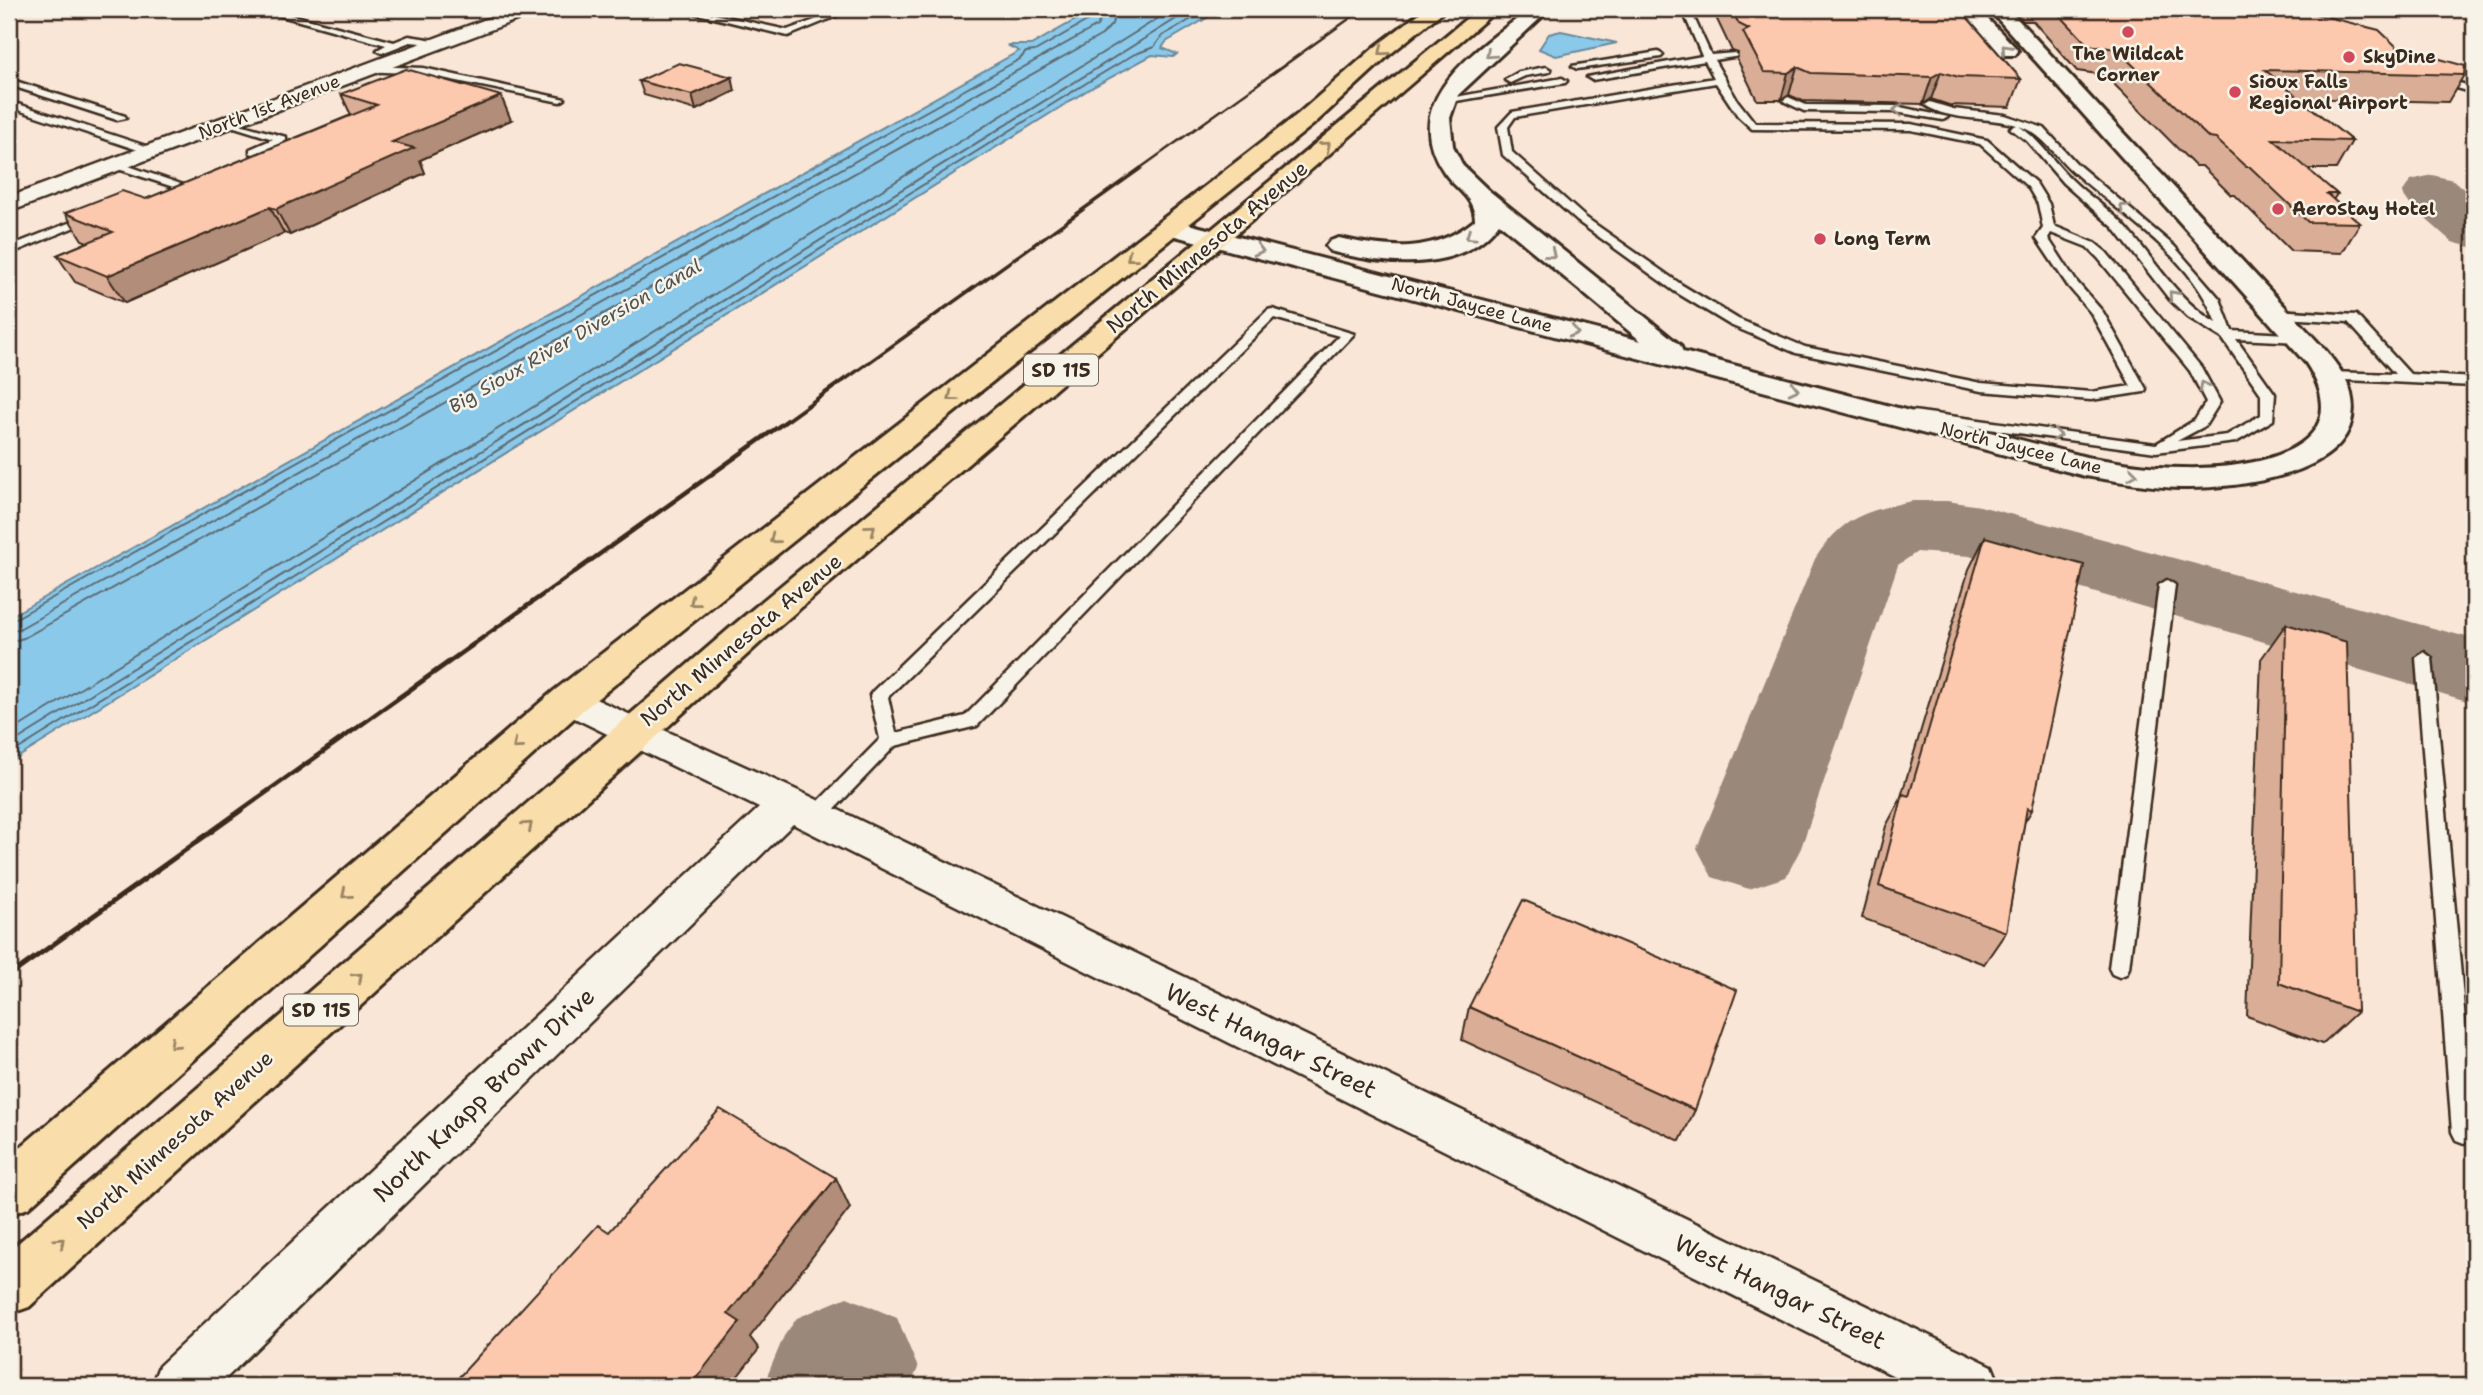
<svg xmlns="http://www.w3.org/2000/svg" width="2483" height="1395" font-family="'Shantell Sans',sans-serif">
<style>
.water{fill:#8bc9eb;stroke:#6b8999;stroke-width:2}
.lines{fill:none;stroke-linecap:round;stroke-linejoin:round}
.shore{stroke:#5b6a70;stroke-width:2}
.taxiway{fill:#9a887a;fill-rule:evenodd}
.lane-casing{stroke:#3b2a1e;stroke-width:5}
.street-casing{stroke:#3b2a1e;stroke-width:5}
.secondary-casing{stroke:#3b2a1e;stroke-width:6}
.primary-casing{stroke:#3b2a1e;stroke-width:6}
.lane{fill:#f7f3e8;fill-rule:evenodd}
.street{fill:#f7f3e8;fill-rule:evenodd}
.secondary{fill:#f7f3e8;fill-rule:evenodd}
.primary{fill:#f9deab;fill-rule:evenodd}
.rail-far3{stroke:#3b2a1e;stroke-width:2.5}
.rail-far2{stroke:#3b2a1e;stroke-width:3.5}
.rail-far1{stroke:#3b2a1e;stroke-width:4.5}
.rail{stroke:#3b2a1e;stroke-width:5}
.wall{fill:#daad96;stroke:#3b2a1e;stroke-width:2}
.shaded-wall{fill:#b18d7a;stroke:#3b2a1e;stroke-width:2}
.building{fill:#fdc9ae;stroke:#3b2a1e;stroke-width:2}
.oneway{stroke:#998e83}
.oneway2{stroke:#9a8464}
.poi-dot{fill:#d1495b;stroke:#f7f3e8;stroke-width:2.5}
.labels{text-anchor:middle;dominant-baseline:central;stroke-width:5;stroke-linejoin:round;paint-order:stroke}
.far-poi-label{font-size:18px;font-weight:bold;fill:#3b2a1e;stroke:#f7f3e8;text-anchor:start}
.far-street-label{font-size:18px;fill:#3b2a1e;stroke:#f7f3e8}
.far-water-label{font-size:19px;font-style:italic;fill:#4f5251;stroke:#f7f3e8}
.shield{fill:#f7f3e8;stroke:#73665b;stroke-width:2}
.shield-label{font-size:19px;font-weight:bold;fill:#3b2a1e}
.street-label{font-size:21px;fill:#3b2a1e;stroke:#f7f3e8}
.near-street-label{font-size:24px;fill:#3b2a1e;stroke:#f7f3e8}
</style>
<rect width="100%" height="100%" fill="#f9e6d7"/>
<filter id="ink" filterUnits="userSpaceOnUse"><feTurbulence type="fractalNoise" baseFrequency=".0143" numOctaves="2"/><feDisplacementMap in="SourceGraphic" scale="14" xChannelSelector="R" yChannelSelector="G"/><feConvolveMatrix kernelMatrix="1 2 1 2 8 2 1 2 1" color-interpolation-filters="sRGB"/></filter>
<g filter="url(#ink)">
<!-- water -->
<g class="water">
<polygon points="1095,9 1222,9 1166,42 1162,48 1177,54 1173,57 1152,55 1091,88 9,763 9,617 1019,51 1007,45 1031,45"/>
<polygon points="1561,31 1617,43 1556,56 1539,49 1549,34"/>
</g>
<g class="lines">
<!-- shore -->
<g class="shore">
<polyline points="9,622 1020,59 1026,52 1035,51 1092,18 1097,9"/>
<polyline points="9,631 19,629 1097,26 1106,9"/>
<polyline points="9,642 24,638 1102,35 1112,24 1116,9"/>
<polyline points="9,733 1173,9"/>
<polyline points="9,745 1192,9"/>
<polyline points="9,755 1088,82 1133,55 1154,47 1162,36 1209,9"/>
</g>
<!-- taxiway -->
<g class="taxiway">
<polygon points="2432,175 2453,180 2474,198 2474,248 2452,242 2411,206 2402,193 2411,180"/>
<path d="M1912,501H1947L1980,506L2474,639V703L1969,556L1917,552L1898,565L1801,848L1786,877L1749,889L1712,877L1697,848L1815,559C1842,517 1865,511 1912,501Z"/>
<polygon points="847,1297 897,1318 918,1368 910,1386 763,1386 784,1336 797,1318"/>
</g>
<!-- lane casing -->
<g class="lane-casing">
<g id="lane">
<polygon points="256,9 269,9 394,42 409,36 447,42 442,45 410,42 382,53 377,50 386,45"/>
<polygon points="677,9 691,9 787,30 834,13 830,9 839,9 844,13 788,36"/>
<path d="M1682,9H1690L1711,55L1735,53L1740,56L1714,60L1737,100L1755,123L1911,124L1987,140L2036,183L2049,204L2054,226L2095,243L2106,252L2201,367L2220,402L2205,426L2177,441L2227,435L2261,415V394L2222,338L2188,317L2170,300L2113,227L2063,183L2027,141L2010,128L2017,125C1988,116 1950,122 1925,105L1930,102L1953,109L2005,115L2044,128L2077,164L2174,246L2220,299L2232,331L2304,335L2305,338L2299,342L2236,339L2275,394L2273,420L2236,442L2156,452L1908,418L1906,415L1913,411L2156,444L2195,420L2206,402L2190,371L2098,258L2087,247L2051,233L2048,238L2076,281L2103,312L2146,389L2144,392L2091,400L1981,391L1796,353L1730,325L1674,291L1577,221L1503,155L1498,127L1512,112L1714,78L1705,61L1592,80L1587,77L1702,56ZM1716,83L1738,116L1752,129L1911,130L1980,144L2028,187L2038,204L2043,228L2036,238L2068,286L2091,313L2131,386L2091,392L1981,383L1805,347L1738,319L1682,285L1585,217L1512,152L1508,127L1515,117ZM2019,126C2043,134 2053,153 2071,170C2122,216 2193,257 2216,323C2174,298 2154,257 2121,222C2106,207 2087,195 2072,180C2053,162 2041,141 2019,126Z"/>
<polygon points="1658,52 1663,55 1661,57 1577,69 1572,66"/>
<polygon points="369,66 423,68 565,99 560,102 423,74 366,71 364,69"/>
<polygon points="1546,67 1551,70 1549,72 1525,76 1510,83 1505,80 1519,72"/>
<polygon points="2437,77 2474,87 2474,93 2434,82 2432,80"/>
<polygon points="1562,78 1567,81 1565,83 1444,103 1439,100"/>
<polygon points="9,79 125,116 126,118 117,120 9,85"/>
<polygon points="1788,97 1806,105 1895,106 1948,117 1943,120 1895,112 1804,111 1785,102 1783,100"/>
<polygon points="9,101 155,149 156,151 147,153 9,107"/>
<polygon points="225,120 286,137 286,141 264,151 285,159 280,162 250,153 250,149 273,139 225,124"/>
<polygon points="112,163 120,163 204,192 195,194 112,167"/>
<polygon points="89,215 99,217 19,250 9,249 9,242 15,244"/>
<path d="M1272,309L1354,334L977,726L895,746L822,822H808L805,817L808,812L880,739L870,695L873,691L1268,310ZM1274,318L1339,336L965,716L896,733L888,697Z"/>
<polygon points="2276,310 2356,315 2410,374 2474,378 2474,386 2324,379 2322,376 2329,372 2395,374 2348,322 2272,317 2270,314"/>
<polygon points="2167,580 2175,585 2129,968 2126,974 2119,977 2112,974 2109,968 2159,585"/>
<polygon points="2424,652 2432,658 2474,1118 2472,1140 2464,1143 2456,1140 2452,1132 2416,658"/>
</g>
</g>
<!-- street casing -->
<g class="street-casing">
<g id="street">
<polygon points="513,9 538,9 535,13 9,212 9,197"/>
<polygon points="569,687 803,793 1992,1366 2000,1386 1914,1386 793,824 218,1386 151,1386 159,1366 759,808 556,709 551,700 556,691"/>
</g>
</g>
<!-- secondary casing -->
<g class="secondary-casing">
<g id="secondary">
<path d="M1530,9H1550L1458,95L1450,118L1453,146L1463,166L1487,189L1680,345L1683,352L2086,457C2118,462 2150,468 2182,468C2246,470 2365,453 2306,363L1989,9H2008L2327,352C2336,365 2348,378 2351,394C2370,475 2235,489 2181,488C2149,487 2117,481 2085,476L1160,232L1156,227L1160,222L1169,219L1641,341L1499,223C1462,275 1383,265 1330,251L1326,246L1330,241L1339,238C1388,249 1434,254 1475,220C1475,197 1455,189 1444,172C1394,100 1480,48 1530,9Z"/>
<polygon points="1959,9 1978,9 2015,47 2018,51 2015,55 2001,55"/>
</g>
</g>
<!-- primary casing -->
<g class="primary-casing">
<g id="primary">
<polygon points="1425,9 1446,9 1389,55 1314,124 583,710 28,1208 9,1215 9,1157 555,690 1298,114 1375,47"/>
<polygon points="1478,9 1498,9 762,641 29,1307 9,1314 9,1251 736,623"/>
</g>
</g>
<!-- lane -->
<use href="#lane" class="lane"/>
<!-- street -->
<use href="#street" class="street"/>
<!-- secondary -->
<use href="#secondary" class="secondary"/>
<!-- primary -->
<use href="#primary" class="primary"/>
<!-- rail-far3 -->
<polyline class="rail-far3" points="1139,169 1363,9"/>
<!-- rail-far2 -->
<polyline class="rail-far2" points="843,381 1141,168"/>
<!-- rail-far1 -->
<polyline class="rail-far1" points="471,646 845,379"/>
<!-- rail -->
<polyline class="rail" points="9,976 474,644"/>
</g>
<!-- wall -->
<g class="wall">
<polygon points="1712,9 1960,9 2021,79 2010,107 1949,105 1931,99 1923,104 1803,101 1789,95 1781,100 1757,100 1737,59 1738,53 1732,51"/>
<polygon points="2011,9 2210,9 2215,12 2317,15 2464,75 2448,102 2299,98 2352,141 2336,169 2307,169 2337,194 2333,200 2360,223 2342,253 2291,251 2235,195 2231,195 2202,166 2195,166 2105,75 2077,71 2033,21 2023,21"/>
<polygon points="639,81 735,91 696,110 644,95"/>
<polygon points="341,94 511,120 420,160 425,173 290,235 284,233 125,303 75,282 57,255 88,242 82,240 65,213 146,199 351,115"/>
<polygon points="1985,537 2032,810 2024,823 2006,932 1984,964 1862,918 1886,826 1900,800 1969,569"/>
<polygon points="2286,624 2357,1012 2322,1044 2247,1016 2261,659"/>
<polygon points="1469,1007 1695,1110 1680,1141 1462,1040"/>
</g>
<!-- shaded-wall -->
<g class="shaded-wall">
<polygon points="9,9 19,9 9,12"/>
<polygon points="1797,67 1789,95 1781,100 1788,73"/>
<polygon points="1941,72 1931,99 1923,104 1932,77"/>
<polygon points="732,77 735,91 696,110 692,95"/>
<polygon points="501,96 511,120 420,160 425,173 290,235 276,209 392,142"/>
<polygon points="270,207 284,233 125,303 107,276"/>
<polygon points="836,1178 850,1208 750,1337 759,1349 730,1386 690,1386 728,1314"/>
</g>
<!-- building -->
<g class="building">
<polygon points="1731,9 1960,9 2021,79 1959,77 1941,72 1932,77 1811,73 1797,67 1788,73 1764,72 1743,32 1749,29 1739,24"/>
<polygon points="2054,9 2210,9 2215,12 2272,13 2277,9 2320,9 2315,14 2379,30 2397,47 2465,66 2464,75 2265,70 2352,141 2273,139 2337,194 2327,194 2360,223 2308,222 2250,167 2246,167 2216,139 2209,138 2116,49 2088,45"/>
<polygon points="679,63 732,77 692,95 639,81"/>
<polygon points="406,69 501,96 392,142 414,148 276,209 270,207 107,276 57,255 113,232 65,213 122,191 146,199 377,105 341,94"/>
<polygon points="1985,537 2084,565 2032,810 2027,808 2006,932 1879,886 1903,794 1909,796"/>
<polygon points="2286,624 2347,642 2357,1012 2279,983"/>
<polygon points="1523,900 1737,990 1695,1110 1469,1007"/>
<polygon points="720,1109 836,1178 728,1314 740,1322 690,1386 470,1386 459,1377 598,1225 609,1232"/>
</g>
<!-- one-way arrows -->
<defs><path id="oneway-chevron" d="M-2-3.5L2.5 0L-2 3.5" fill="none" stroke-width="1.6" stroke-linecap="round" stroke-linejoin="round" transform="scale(1.75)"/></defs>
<g class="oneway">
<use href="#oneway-chevron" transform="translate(2006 49) rotate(-133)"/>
<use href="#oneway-chevron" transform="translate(1490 54) rotate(138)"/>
<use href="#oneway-chevron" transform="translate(1898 110) rotate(-176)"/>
<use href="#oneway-chevron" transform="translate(2124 208) rotate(-140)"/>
<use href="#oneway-chevron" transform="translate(1470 236) rotate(146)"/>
<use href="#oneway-chevron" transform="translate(1259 250) rotate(14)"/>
<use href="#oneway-chevron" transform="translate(1551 254) rotate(40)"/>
<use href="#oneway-chevron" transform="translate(2173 295) rotate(-132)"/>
<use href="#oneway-chevron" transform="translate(1574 332) rotate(15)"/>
<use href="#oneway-chevron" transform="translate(2204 386) rotate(-117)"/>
<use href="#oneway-chevron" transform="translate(1794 389) rotate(14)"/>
<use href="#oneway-chevron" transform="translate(2057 435) rotate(7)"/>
<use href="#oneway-chevron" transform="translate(2133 474) rotate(7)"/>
</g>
<g class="oneway2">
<use href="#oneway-chevron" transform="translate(1383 51) rotate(140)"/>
<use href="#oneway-chevron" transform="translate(1326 146) rotate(-41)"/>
<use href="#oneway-chevron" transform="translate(1131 257) rotate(142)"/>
<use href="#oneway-chevron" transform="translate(952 397) rotate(142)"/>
<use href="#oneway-chevron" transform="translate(871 529) rotate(-40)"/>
<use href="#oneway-chevron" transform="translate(774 539) rotate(141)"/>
<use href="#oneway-chevron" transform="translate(694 602) rotate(142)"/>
<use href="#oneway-chevron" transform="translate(517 745) rotate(139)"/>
<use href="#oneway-chevron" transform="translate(528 826) rotate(-42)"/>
<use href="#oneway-chevron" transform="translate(346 894) rotate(139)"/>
<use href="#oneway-chevron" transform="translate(358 977) rotate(-42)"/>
<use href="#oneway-chevron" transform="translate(174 1044) rotate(138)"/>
<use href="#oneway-chevron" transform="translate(60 1242) rotate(-42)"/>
</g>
</g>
<!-- markers -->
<g class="poi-dot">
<circle cx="2128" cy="32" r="7"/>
<circle cx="2349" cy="57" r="7"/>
<circle cx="2235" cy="92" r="7"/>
<circle cx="2278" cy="209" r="7"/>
<circle cx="1820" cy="239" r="7"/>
</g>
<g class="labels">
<!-- far-poi labels -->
<g class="far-poi-label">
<text x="2128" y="54" text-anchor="middle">The Wildcat<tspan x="2128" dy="21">Corner</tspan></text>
<text x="2363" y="57">SkyDine</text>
<text x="2249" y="82">Sioux Falls<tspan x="2249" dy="21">Regional Airport</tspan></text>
<text x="2292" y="209">AeroStay Hotel</text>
<text x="1834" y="239">Long Term</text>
</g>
<!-- far-street labels -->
<g class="far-street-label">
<text transform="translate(269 107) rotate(-21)">North 1st Avenue</text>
<text transform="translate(1472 305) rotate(15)">North Jaycee Lane</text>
<text transform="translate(2021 448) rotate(14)">North Jaycee Lane</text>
</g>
<!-- far-water labels -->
<g class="far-water-label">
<text transform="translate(575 336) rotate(-30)">Big Sioux River Diversion Canal</text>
</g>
<!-- shield labels -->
<g class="shield">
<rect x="1024" y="354.5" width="74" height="31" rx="5"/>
<rect x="284" y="994.5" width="74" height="31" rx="5"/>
</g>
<g class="shield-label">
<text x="1061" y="370">SD 115</text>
<text x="321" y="1010">SD 115</text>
</g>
<!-- street labels -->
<g class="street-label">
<text transform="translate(1207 247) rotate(-40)">North Minnesota Avenue</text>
<text transform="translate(741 640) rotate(-40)">North Minnesota Avenue</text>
<text transform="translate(175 1140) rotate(-42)">North Minnesota Avenue</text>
</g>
<!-- near-street labels -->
<g class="near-street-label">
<text transform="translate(1271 1041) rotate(26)">West Hangar Street</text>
<text transform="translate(484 1095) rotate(-44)">North Knapp Brown Drive</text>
<text transform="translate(1780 1292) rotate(26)">West Hangar Street</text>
</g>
</g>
<!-- margin -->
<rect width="2483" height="1395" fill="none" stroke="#f7f3e8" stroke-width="35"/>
<rect x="18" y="18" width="2448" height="1360" fill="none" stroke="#3b2a1e" stroke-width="2.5" filter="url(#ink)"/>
</svg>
